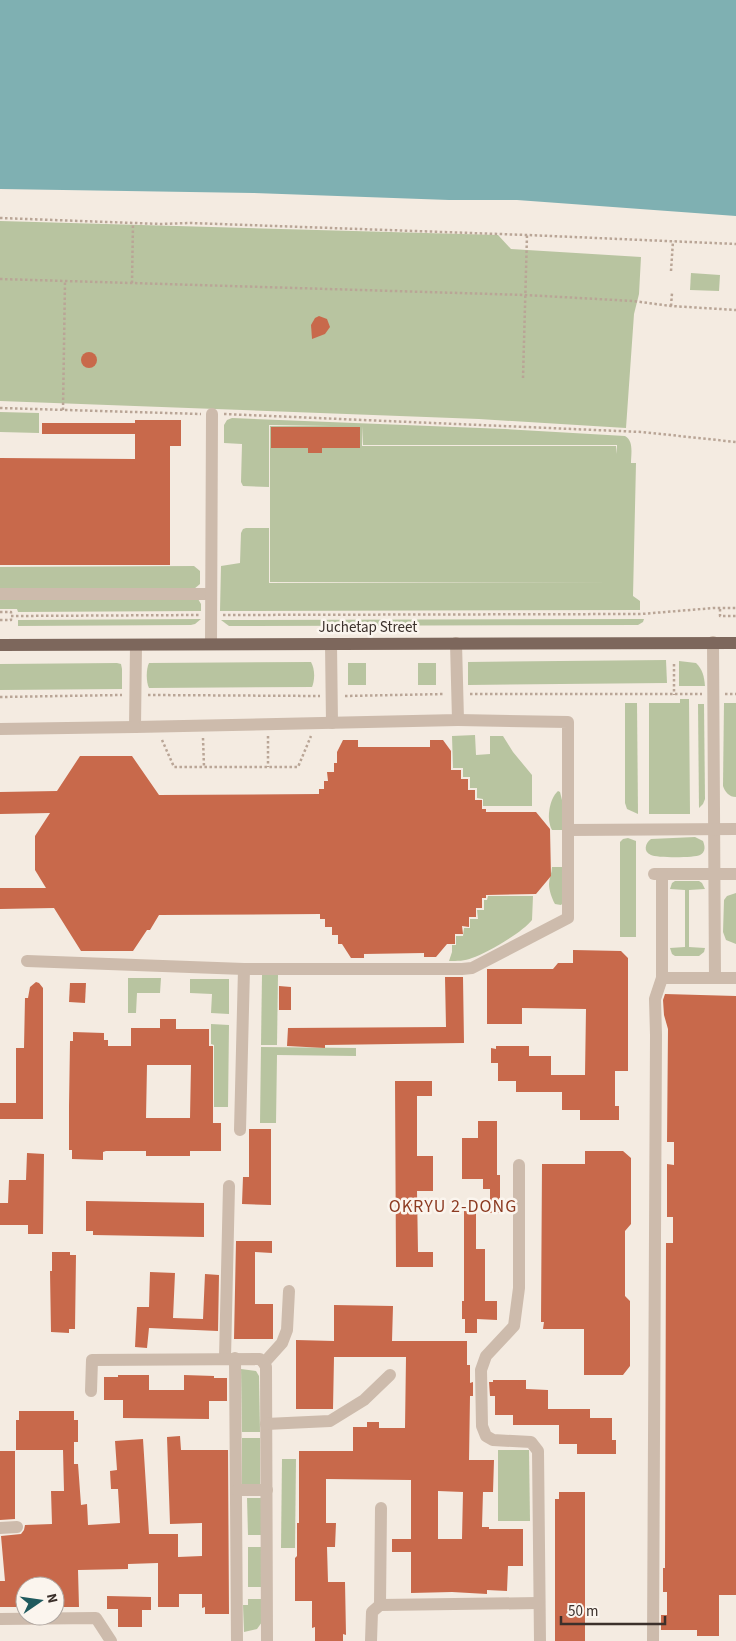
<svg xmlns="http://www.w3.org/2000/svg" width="736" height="1641" font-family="'Source Sans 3',sans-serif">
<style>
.green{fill:#b8c4a0;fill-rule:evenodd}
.water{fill:#7fb0b2}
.building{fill:#c8694b;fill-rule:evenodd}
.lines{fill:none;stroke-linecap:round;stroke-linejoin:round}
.path{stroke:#b9a596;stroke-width:2.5;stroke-dasharray:2.5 2.5;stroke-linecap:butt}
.minor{stroke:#cdbbac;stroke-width:12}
.major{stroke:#7d675c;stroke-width:12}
.labels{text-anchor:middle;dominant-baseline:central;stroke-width:5;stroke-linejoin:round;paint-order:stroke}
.street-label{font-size:15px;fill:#3b302b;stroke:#fbf5ee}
.quarter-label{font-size:18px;letter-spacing:1px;fill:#8c3b22;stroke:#fbf5ee}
</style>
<rect width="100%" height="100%" fill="#f4ebe1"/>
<!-- green -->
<g class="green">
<polygon points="0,221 498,235 511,249 641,257 639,294 634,314 626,428 479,419 0,401"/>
<polygon points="691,273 720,275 719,291 690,290"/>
<polygon points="0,412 39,413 39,433 0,432"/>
<path d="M232,418L505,429L625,436C634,441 631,454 631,463H636L633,596L640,601V610L220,611L221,566L240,563L241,533L243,529L246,528H269V583L617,582H270V426L331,425H269V487L243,486L241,482L242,444L224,443V425L227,420ZM362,426L363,445H617V454L616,446H362Z"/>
<polygon points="194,566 200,571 200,584 194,589 0,590 0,567"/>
<polygon points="198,599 201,604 201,611 18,612 17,609 0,609 0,600"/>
<polygon points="201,619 195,624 191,625 18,626 18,620"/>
<polygon points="644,619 643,622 638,625 229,626 221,620"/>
<polygon points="666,660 667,683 468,685 468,662"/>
<path d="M679,661L696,663C703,670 704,676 705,686H679Z"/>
<path d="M311,662C315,669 315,680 312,687L149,688C146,682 146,669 149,663Z"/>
<polygon points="117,663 121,664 122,669 122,689 0,690 0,664"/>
<rect x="348" y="663" width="18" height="22"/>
<rect x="418" y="663" width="18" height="22"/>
<polygon points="680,699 689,699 690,814 649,814 649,703 680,703"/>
<polygon points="625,703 637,703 638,814 627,809 625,803"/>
<path d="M724,703H736V797C729,797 725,792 723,786Z"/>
<polygon points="698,704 704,704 705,799 703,804 699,808"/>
<polygon points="475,735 476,755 490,754 490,736 503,736 513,752 532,775 532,806 483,806 483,799 477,798 477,788 470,788 470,777 463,777 463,768 453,768 452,736"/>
<path d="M558,791L560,792L562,800L563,830H552C546,820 549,799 558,791Z"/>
<path d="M695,837L703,841C705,846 706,852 700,855C695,858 656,858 651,855C643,852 645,843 651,839Z"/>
<polygon points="628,838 636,841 636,937 620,937 620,842 623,839"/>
<path d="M552,867H563V903L561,905L555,904C552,899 549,890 549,884C549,878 552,873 552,867Z"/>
<polygon points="675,881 699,881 702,883 705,889 689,890 689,947 705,948 704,952 699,956 675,956 672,954 670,948 685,947 685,890 670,889 672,883"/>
<polygon points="736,893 736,944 726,940 723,932 724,900 727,896"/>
<path d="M488,896H533L532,920C523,932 487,953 472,958C465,961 457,961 449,961L452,952V945H456V936H463L464,928H470V919H478L477,910H484V900H487Z"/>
<polygon points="262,975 278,975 277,1045 261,1045"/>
<polygon points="128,978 161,978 160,993 137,993 136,1013 128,1013"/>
<polygon points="190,979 229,979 229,1014 211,1013 212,994 190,993"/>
<polygon points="211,1024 229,1025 228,1107 214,1107 214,1045 211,1044"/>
<polygon points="261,1047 356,1048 356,1056 277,1055 276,1123 260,1123"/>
<polygon points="241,1369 256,1371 259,1376 260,1432 242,1432"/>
<rect x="242" y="1438" width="18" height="47"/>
<polygon points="498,1450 529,1450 530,1521 498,1521"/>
<polygon points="282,1459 296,1459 295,1548 281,1548"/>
<polygon points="247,1498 261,1498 261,1535 248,1535"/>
<polygon points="248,1547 261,1547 262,1587 248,1587"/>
<polygon points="248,1599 262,1599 262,1622 257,1629 244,1632 243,1605 248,1605"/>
</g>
<!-- water -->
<polygon class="water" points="0,0 736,0 736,216 517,200 449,200 253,193 0,189"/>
<!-- building -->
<g class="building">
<polygon points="319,316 327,319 330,327 325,334 312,339 311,325 315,318"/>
<circle cx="89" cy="360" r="8"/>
<polygon points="135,420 181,420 181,446 170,446 170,565 0,565 0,458 135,459 135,434 42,434 42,423 135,423"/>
<polygon points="271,427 360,427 360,448 322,448 322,453 308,453 308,448 271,448"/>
<polygon points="343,740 358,740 358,747 430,747 430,740 443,740 451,751 451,770 461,770 461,779 468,779 468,790 475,790 475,800 482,800 482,809 486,809 486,812 536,812 550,829 551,876 536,894 486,895 486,898 482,898 482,908 476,908 476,917 469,917 469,927 462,926 463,934 455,934 455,944 447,944 436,957 424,957 424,953 364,954 364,958 351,958 342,944 338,944 338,935 332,935 332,927 325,927 325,919 320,919 320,914 159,915 150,930 147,930 133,951 81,951 54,908 0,909 0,888 46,888 35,870 35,836 50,813 0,814 0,792 57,791 80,756 132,756 159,795 319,794 319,789 324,789 324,781 328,781 327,772 334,772 334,763 337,763 337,752"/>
<polygon points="573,950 621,951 628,958 628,1071 615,1071 615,1106 619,1106 619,1120 580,1120 580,1110 562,1110 562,1092 516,1092 516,1081 498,1081 498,1063 491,1063 491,1048 496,1049 496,1046 529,1046 529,1056 551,1056 551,1075 585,1075 586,1009 522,1008 522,1024 487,1024 487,969 553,969 558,963 573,963"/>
<polygon points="445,977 463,977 464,1043 325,1045 325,1048 287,1046 288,1028 446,1027"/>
<polygon points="36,982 39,983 43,988 43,1119 0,1119 0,1103 16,1103 16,1048 24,1048 25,998 28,998 30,987"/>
<polygon points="70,983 86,983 85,1003 69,1002"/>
<polygon points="279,986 291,987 291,1010 279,1010"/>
<polygon points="665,994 736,996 736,1595 719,1595 719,1636 697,1636 697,1630 661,1630 661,1615 667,1615 667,1592 663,1592 663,1568 665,1568 666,1243 673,1243 673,1217 667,1217 667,1164 674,1165 674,1142 667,1142 668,1029 664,1015 663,1000"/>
<path d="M160,1019H176V1029H209V1046H213V1123H221V1151H190V1156H146V1151H106L103,1152V1160L72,1159V1150H69V1106L70,1041H73V1032L104,1033V1040H108V1046H131V1028H160ZM147,1065H191L190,1118H146Z"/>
<polygon points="395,1081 432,1081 432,1096 417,1096 417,1156 433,1156 433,1191 417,1191 418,1252 433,1252 433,1267 396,1267"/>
<polygon points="478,1121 497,1121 497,1175 500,1175 500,1213 490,1213 490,1189 483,1189 483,1179 462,1179 462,1138 478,1138"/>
<polygon points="249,1129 271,1129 271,1205 242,1204 243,1177 249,1177"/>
<polygon points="585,1151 623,1151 631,1158 631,1224 625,1231 625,1296 630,1301 630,1366 623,1375 584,1375 584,1329 543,1329 544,1322 541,1322 542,1164 585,1164"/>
<polygon points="27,1153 44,1154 43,1234 28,1234 28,1225 0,1225 0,1203 8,1203 9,1180 26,1180"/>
<polygon points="86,1201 204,1203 204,1237 93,1235 93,1231 86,1231"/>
<polygon points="464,1211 476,1212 476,1249 485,1249 485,1301 497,1301 497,1320 477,1319 477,1333 465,1333 465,1319 462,1319 462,1301 464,1301"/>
<polygon points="236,1241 272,1241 272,1253 255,1252 255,1304 273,1304 273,1339 234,1339"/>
<polygon points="52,1252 70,1252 70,1255 76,1255 75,1329 69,1329 69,1333 51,1332 50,1271 52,1271"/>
<polygon points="150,1272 175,1273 173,1318 203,1319 205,1274 219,1275 218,1331 149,1328 147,1348 135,1347 137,1307 149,1307"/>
<path d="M334,1305L393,1306L392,1341H467V1365H470V1383L473,1382V1396H470L469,1460H494L493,1492H483L482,1527H489V1529H523V1566H508L507,1591L487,1590V1594L452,1592L411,1593V1552H392V1539H411V1480L326,1479V1523H336L335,1547H327L328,1582H345L346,1635L343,1634V1641H315V1627L312,1628V1601H295V1558L297,1556V1523H299V1451H353V1427H367V1422H379V1428H405L406,1357H334L333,1409H296V1340L334,1341ZM438,1491L463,1492L462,1539H438Z"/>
<polygon points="118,1375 149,1375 149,1390 184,1390 184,1375 214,1376 214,1378 227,1378 227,1401 209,1401 209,1419 123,1418 123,1400 104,1400 104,1377 118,1377"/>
<polygon points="493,1380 526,1380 526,1389 548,1390 548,1409 590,1409 590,1418 612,1418 612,1440 616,1440 616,1454 577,1454 577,1444 559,1444 559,1425 513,1425 513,1415 495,1415 495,1396 490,1396 489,1382 493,1382"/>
<polygon points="19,1411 74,1411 74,1420 78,1420 78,1442 74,1442 74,1464 78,1464 81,1505 87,1504 88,1525 120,1523 118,1489 111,1489 110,1471 117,1470 115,1441 143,1439 149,1534 178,1534 178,1557 202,1556 202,1523 170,1524 167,1437 180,1436 181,1450 228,1450 229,1614 205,1614 205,1607 202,1608 202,1594 179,1594 179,1607 158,1607 158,1563 128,1564 128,1569 78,1570 79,1607 55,1607 55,1586 25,1586 25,1590 18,1590 19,1607 0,1607 0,1581 5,1581 1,1536 21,1534 24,1530 25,1525 52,1524 51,1491 64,1491 63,1450 16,1450 16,1420 19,1420"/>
<polygon points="0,1451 15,1451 15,1519 0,1520"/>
<polygon points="559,1492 585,1492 585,1641 555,1641 555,1499 559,1499"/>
<polygon points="107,1596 151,1597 151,1610 142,1610 142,1627 118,1627 118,1609 107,1609"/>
</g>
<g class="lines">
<!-- path -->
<g class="path">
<polyline points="0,218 161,224 191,223 527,235 736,244"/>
<polyline points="671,271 673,241"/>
<polyline points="0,279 525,295 633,301 671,306 736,310"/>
<polyline points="132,283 133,223"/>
<polyline points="671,306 672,293"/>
<polyline points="523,378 527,235"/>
<polyline points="0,408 201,414"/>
<polyline points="63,410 65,281"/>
<polyline points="224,414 642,432 736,442"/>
<polyline points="720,609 720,616 736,616"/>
<polyline points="0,612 11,612 11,616 200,615"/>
<polyline points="223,615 641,614 714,608 736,608"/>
<polyline points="0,620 11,620 11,616"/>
<polyline points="674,664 674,695"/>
<polyline points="470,694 702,694"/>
<polyline points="725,694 736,694"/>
<polyline points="148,695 320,696"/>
<polyline points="345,696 445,694"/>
<polyline points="0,697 122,695"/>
<polyline points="268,736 268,767"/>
<polyline points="203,738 204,767"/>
<polyline points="162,740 174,767 298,767 311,736"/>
</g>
<!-- minor -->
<g class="minor">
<polyline points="0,594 211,594"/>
<polyline points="713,642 715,978"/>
<polyline points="211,643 212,414"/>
<polyline points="331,644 332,723"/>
<polyline points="136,645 135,727 458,720 456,643"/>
<polyline points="0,729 135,727"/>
<polyline points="568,830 736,829"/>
<polyline points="654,874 736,874"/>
<polyline points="27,961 244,969 462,969 472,968 568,918 568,722 458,720"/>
<polyline points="662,978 736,978"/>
<polyline points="240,1130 244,969"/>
<polyline points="519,1165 519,1288 514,1326 486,1356 481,1370 482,1426 486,1436 493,1440 531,1442 538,1451 540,1641"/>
<polyline points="225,1358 229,1186"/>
<polyline points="235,1358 237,1641"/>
<polyline points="264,1363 282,1343 287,1330 289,1291"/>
<polyline points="91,1391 92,1360 260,1359 264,1363 266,1367 267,1641"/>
<polyline points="266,1424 330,1421 364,1400 390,1375"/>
<polyline points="237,1490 267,1490"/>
<polyline points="0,1528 17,1527"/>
<polyline points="380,1605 381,1508"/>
<polyline points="0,1619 96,1618 111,1641"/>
<polyline points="371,1641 372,1612 380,1605 538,1603"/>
<polyline points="653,1641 656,1035 655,999 662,978 662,874"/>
</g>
<!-- major -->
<polyline class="major" points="0,645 736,643"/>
</g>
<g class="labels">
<!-- street labels -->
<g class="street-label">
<text x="368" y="627">Juchetap Street</text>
</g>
<!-- quarter labels -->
<g class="quarter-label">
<text x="453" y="1206">OKRYU 2-DONG</text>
</g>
</g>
<!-- north arrow -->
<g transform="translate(40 1601) rotate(77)"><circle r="24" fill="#fbf5ee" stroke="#aea6a0"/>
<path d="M0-4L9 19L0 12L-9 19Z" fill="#1f5a5e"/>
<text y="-8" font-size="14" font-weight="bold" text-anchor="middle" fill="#3b302b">N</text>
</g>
<!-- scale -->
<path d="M561 1616v8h104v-8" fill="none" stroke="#3b302b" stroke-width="2.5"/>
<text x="568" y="1616" font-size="15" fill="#3b302b" stroke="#fbf5ee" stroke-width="4" paint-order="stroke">50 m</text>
</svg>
